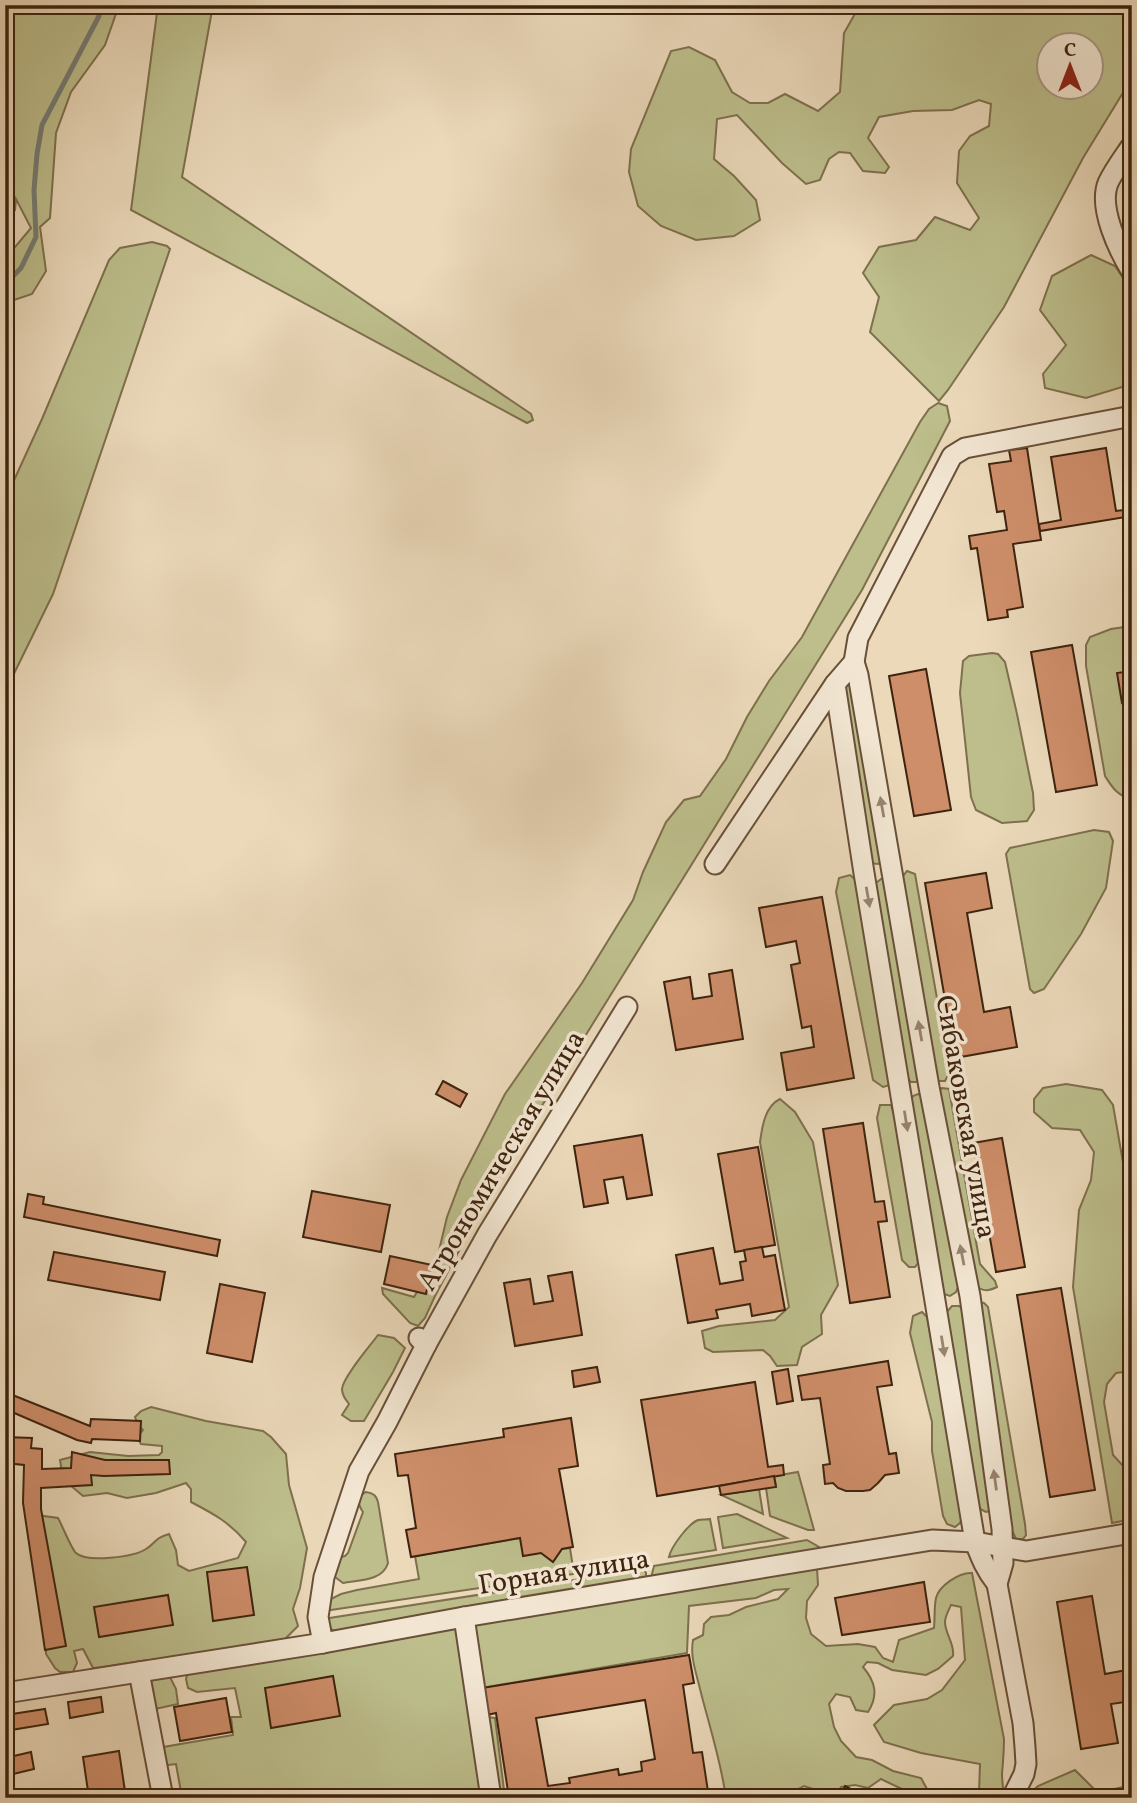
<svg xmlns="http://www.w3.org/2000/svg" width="1137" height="1803" font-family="Vollkorn,serif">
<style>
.green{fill:#bdbe8c;stroke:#7e704d;stroke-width:2;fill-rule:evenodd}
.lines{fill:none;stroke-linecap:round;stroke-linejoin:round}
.stream{stroke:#767c75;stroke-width:5}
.building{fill:#ce8e6a;stroke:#3e230e;stroke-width:2;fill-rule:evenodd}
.minor-casing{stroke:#695039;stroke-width:23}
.minor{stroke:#f2e6d2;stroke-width:19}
.oneway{fill:#988470}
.labels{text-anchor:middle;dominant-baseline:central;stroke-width:7;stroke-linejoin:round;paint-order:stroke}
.street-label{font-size:28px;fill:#3e230e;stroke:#f2e6d2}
</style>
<rect width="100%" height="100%" fill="#ebd9ba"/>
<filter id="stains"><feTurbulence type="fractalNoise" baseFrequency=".00286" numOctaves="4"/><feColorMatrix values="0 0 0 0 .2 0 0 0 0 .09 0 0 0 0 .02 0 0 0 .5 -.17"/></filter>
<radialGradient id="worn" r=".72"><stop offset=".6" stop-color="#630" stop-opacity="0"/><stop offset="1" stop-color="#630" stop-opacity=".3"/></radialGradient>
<!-- green -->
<g class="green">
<polygon points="9,5 119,5 105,45 71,92 56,133 50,218 40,227 46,271 32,294 5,303 5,259 31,228 16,199 15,210 11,215 5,215 5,11"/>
<polygon points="158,5 213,5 182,177 531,414 533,420 527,423 131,210"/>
<path d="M860,5H1132V78L1083,158L1004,307L948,390L939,401L870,332L879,297L863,273L879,247L916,240L935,217L970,230L979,218L957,183L959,151L970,136L989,126L991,104L979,100L952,110L913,111L879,117L868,138L889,167L885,173L863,171L850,153L839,152L829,159L820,180L806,184L782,163L737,115L717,119L714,159L734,176L756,200L760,220L734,236L696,240L661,226L638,206L629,172L631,149L671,51L689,47L715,60L732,92L750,103H768L785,94L818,111L840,92L844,33ZM1050,46H1092V88H1050Z"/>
<polygon points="152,242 167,246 170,249 53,594 5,692 5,500 42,419 109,260 120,248"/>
<polygon points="1091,255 1115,266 1132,291 1132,384 1086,398 1045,388 1043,374 1066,345 1040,310 1052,276"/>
<polygon points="938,403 947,406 950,421 862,590 502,1170 435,1296 425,1318 418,1326 410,1323 383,1294 382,1288 414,1297 437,1259 447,1217 461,1180 505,1094 582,983 633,900 643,872 666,822 684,800 700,796 726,759 747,717 769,681 802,637 920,422 929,409"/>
<path d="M1132,626V799C1117,796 1112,787 1105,776L1086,666V645L1090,637L1111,629Z"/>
<polygon points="992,653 998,654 1005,662 1017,714 1033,793 1034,810 1027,821 1002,823 976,810 971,797 960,693 963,661 969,656"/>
<polygon points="853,681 883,860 878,864 870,863 843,684"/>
<polygon points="1094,830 1109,832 1113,841 1106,888 1081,934 1044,989 1034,993 1030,989 1006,854 1010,848"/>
<polygon points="907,871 915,874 950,1072 945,1081 935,1081 900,880"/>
<polygon points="850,875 858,882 890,1085 883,1087 873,1080 836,892 839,878"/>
<polygon points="881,879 885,879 920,1079 916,1082 911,1082 907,1077 874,888 876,883"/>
<polygon points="1066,1084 1102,1090 1113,1105 1125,1174 1132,1179 1132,1371 1116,1373 1107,1384 1104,1402 1113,1455 1124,1467 1132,1466 1132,1519 1112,1523 1073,1287 1079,1210 1091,1180 1094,1152 1080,1130 1052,1128 1034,1112 1034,1099 1043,1088"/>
<path d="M942,1088L949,1089L980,1264L995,1281L997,1287C987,1292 983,1291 973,1285L938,1093Z"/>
<polygon points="918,1094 923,1096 959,1285 956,1292 950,1296 944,1294 911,1100 913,1096"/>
<path d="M780,1099L795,1112L813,1142L838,1285L821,1315L822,1334L802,1347L797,1365L777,1366L770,1356L763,1350L713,1352L705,1348L702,1331L719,1326L775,1320L789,1307L760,1142C762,1127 765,1106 780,1099Z"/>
<polygon points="880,1105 891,1105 896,1122 918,1263 915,1267 909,1267 902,1260 877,1118"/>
<polygon points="978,1302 984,1303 988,1307 1025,1524 1026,1535 1023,1539 1016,1539 1011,1528"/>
<polygon points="952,1306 959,1306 963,1309 993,1510 986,1512 980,1509 976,1503 945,1314"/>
<polygon points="922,1312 927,1317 964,1514 960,1523 955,1527 947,1524 943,1516 932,1451 932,1422 910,1333 913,1316"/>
<path d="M378,1335L394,1338L405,1348L393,1372L364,1421H351L342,1415L349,1404C345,1399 342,1395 342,1389C343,1377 370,1346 378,1335Z"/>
<path d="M151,1407L206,1421L263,1431L271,1437L286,1454L289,1485L307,1548L300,1588L293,1609L298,1626L282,1642L165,1659C141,1659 117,1666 93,1668L83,1649L74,1651L77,1663L73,1672H60L55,1668L46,1654V1619L36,1515L58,1518C62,1525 72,1550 76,1553C87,1563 134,1557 146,1549C158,1541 153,1539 169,1534L176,1550L178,1565L189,1571L238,1558L246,1542C229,1522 214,1514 191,1502V1489L186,1483L156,1493L127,1498L107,1493L83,1496L63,1479L60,1460L90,1452L128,1456L159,1455L162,1452V1446L141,1444L137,1437L143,1430L138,1425L135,1417L141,1411Z"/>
<polygon points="798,1472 814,1530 808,1530 770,1516 766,1488 776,1486 774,1476"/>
<polygon points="759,1489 763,1514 721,1495"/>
<path d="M366,1492C373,1493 376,1495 378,1502L388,1563C383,1581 359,1580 343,1583L331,1574L338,1558L345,1556L348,1553L363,1512C358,1505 356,1496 366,1492Z"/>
<polygon points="737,1514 787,1538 723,1548 718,1517"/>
<path d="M710,1519L716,1550L669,1557C671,1547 688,1524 698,1520C702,1519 706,1520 710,1519Z"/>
<polygon points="520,1538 562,1549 570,1548 574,1574 324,1611 327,1601 341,1594 357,1590 419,1579 415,1556"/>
<polygon points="807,1540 819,1547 820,1551 653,1579 652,1574 654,1566"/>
<path d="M817,1568L818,1585L807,1601L806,1618L811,1634L826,1646L858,1644L875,1647L883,1658L893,1662L899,1640L934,1628C935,1618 934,1607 936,1598C939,1586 959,1572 972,1573L1004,1739C1004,1752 1003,1762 1002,1774C1002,1782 1004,1790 1003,1798H975L979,1793L980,1764L921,1753L884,1742L874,1725L894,1705L927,1699L942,1690L965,1660L961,1607L951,1605C949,1610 945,1616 945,1622C945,1634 955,1644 953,1656L938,1669L926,1675L892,1670L878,1663L867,1662L863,1667C875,1681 879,1695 868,1712L856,1710L850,1697L836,1694L829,1704L834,1727L841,1741L856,1757L872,1760L893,1771L921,1778L927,1789L920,1798H906L904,1790L881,1779L868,1788L855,1785L841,1787L834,1798H811L813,1789L804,1786L781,1798H726C721,1761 709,1725 700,1689C696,1672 690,1657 693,1640L703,1635L704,1624L711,1617L729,1615L746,1607L778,1599L788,1589L774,1590L756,1598L689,1606L687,1653L481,1688L487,1717L495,1718L505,1798H182L176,1764L160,1766L150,1679L170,1677L176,1689L178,1704L155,1709L163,1747L233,1735L231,1717H241L235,1688L197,1692L188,1688L186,1679L188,1672L460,1627H469L484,1623Z"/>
<polygon points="644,1569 646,1573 646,1580 335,1631 330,1629 323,1619"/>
<polygon points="1075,1770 1103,1798 1025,1798 1038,1786"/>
<polygon points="1132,1785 1132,1798 1113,1798 1105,1791"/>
</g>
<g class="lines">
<!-- stream -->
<polyline class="stream" points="5,284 21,268 36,237 34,190 37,154 42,125 99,16 101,5"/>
</g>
<!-- building -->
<g class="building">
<polygon points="1027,448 1041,540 1013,544 1023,607 1007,610 1008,617 988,620 977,548 971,549 969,536 1007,530 1004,511 997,512 989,464 1011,461 1009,450"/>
<polygon points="1106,448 1116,511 1132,509 1132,516 1040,531 1039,524 1061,520 1051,457"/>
<polygon points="1072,645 1097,785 1056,792 1031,652"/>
<polygon points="926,669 951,810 914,816 889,676"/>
<polygon points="1132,671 1132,701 1122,703 1117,673"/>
<polygon points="986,873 992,908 967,913 984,1012 1010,1007 1017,1047 955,1058 925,883"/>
<polygon points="822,897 854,1078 787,1090 781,1053 814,1047 811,1026 802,1028 791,965 800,963 796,941 766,947 759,908"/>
<polygon points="732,970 743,1039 676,1050 664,982 690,977 693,999 712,996 709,974"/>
<polygon points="443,1081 467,1094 460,1107 436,1094"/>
<polygon points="863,1123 875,1202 884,1201 887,1221 878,1222 890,1297 850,1303 823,1129"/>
<polygon points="642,1135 652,1195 627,1199 623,1177 604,1180 608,1203 584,1207 574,1146"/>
<polygon points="1002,1138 1025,1267 996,1272 973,1143"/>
<polygon points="758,1147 775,1245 735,1252 718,1154"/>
<polygon points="312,1191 390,1205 381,1252 303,1237"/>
<polygon points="28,1194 44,1197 43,1204 220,1240 217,1256 24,1217"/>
<polygon points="762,1247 764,1257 775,1255 785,1310 752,1316 750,1304 716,1310 718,1318 688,1323 676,1255 713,1248 720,1284 743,1280 740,1262 746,1261 744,1250"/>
<polygon points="54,1252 165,1272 160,1300 48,1280"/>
<polygon points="390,1256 432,1265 426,1294 384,1284"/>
<polygon points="572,1272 582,1335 515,1346 504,1283 530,1279 534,1304 553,1301 548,1276"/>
<polygon points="220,1284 265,1293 252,1362 207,1353"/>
<polygon points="1061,1288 1095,1490 1050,1497 1017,1295"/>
<polygon points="888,1361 892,1385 877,1387 889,1454 896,1453 899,1473 885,1475 878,1483 870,1490 863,1491 846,1491 838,1488 833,1483 825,1484 823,1465 830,1464 820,1398 802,1400 798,1376"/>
<polygon points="597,1367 600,1382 574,1387 572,1371"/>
<polygon points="788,1369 793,1401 777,1404 772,1372"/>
<polygon points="755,1382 768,1467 783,1465 784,1475 657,1496 641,1400"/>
<polygon points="1132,1391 1132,1428 1130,1428 1124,1392"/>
<polygon points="5,1392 90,1426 91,1419 141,1421 140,1441 92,1439 91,1443 77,1440 5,1409"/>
<polygon points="571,1418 578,1466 559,1469 573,1547 562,1549 553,1562 541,1553 523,1556 520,1538 411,1557 406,1530 416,1528 408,1475 398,1476 395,1454 504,1437 503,1429"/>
<polygon points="5,1437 32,1438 31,1448 42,1449 42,1469 71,1468 72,1452 105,1460 169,1460 170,1474 104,1476 91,1475 92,1485 41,1488 41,1509 66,1646 45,1650 23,1503 24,1465 5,1463"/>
<polygon points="774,1476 776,1487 721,1495 719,1486"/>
<polygon points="247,1567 254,1615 213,1621 207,1572"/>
<polygon points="924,1582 930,1622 842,1635 835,1598"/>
<polygon points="168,1595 173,1625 99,1637 94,1607"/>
<polygon points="1092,1596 1105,1674 1132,1669 1132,1701 1111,1704 1118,1743 1081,1749 1057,1602"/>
<polygon points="5,1597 14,1648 5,1649"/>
<path d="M689,1655L694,1683L683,1685L693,1753L702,1752L709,1798H509L496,1713L487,1715L482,1688ZM645,1700L655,1759L641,1762L642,1771L619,1775L618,1769L569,1778L570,1783L548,1786L536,1718Z"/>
<polygon points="333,1676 340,1716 271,1728 265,1688"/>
<polygon points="101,1697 103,1712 70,1718 68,1702"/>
<polygon points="226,1698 232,1732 180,1741 174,1707"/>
<polygon points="45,1709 48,1724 5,1731 5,1715"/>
<polygon points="119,1751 126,1798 89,1798 83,1757"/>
<polygon points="31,1752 34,1769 5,1776 5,1758"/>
<polygon points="845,1786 867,1798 839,1798"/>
</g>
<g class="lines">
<!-- minor casing -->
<g class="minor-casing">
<g id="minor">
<path d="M1132,145C1124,157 1114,170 1108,183C1098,208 1119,251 1132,272"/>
<polyline points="854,662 858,675 929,1087 970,1296 1002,1529 1003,1563 997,1584 1023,1723 1025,1747 1026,1764 1024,1774 1012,1798"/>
<path d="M835,684L864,873L975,1542C981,1558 986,1570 997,1584"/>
<polyline points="715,864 835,684 854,662 858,638 952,456 965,448 1132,416"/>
<polyline points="426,1345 487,1235 627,1007"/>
<polyline points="464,1617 491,1798"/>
<polyline points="323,1643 318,1617 324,1577 359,1471 387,1422 426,1345 419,1338"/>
<polyline points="139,1672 163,1798"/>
<polyline points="5,1693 323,1643 464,1617 932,1540 975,1542 1026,1551 1132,1533"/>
</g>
</g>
<!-- minor -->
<use href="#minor" class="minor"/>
</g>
<!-- one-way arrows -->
<defs><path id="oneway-solid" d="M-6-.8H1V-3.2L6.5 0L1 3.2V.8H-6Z" transform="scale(1.75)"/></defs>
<g class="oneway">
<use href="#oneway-solid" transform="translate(882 807) rotate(-100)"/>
<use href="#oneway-solid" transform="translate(868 897) rotate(80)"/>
<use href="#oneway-solid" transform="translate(920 1031) rotate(-100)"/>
<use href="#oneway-solid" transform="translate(906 1121) rotate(81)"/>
<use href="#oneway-solid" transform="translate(962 1255) rotate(-101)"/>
<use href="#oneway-solid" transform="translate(943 1346) rotate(81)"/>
<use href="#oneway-solid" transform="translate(995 1480) rotate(-98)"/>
</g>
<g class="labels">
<!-- street labels -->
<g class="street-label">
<text transform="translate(965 1117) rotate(80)">Сибаковская улица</text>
<text transform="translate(502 1161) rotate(-59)">Агрономическая улица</text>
<text transform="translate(564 1573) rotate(-9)">Горная улица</text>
</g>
</g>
<!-- margin -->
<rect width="1137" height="1803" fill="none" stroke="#ebd9ba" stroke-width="28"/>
<rect x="7" y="7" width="1123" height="1789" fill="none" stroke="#3e230e" stroke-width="3.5"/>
<rect x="14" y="14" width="1109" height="1775" fill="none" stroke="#3e230e" stroke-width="2"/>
<!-- north arrow -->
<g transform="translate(1070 66)"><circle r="33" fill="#f2e6d2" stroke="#aa9884" stroke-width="2"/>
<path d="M0-5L12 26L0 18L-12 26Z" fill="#8f2418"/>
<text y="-10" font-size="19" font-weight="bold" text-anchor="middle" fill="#3e230e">С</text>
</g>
<rect width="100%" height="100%" filter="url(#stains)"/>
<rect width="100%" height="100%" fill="url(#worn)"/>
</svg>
